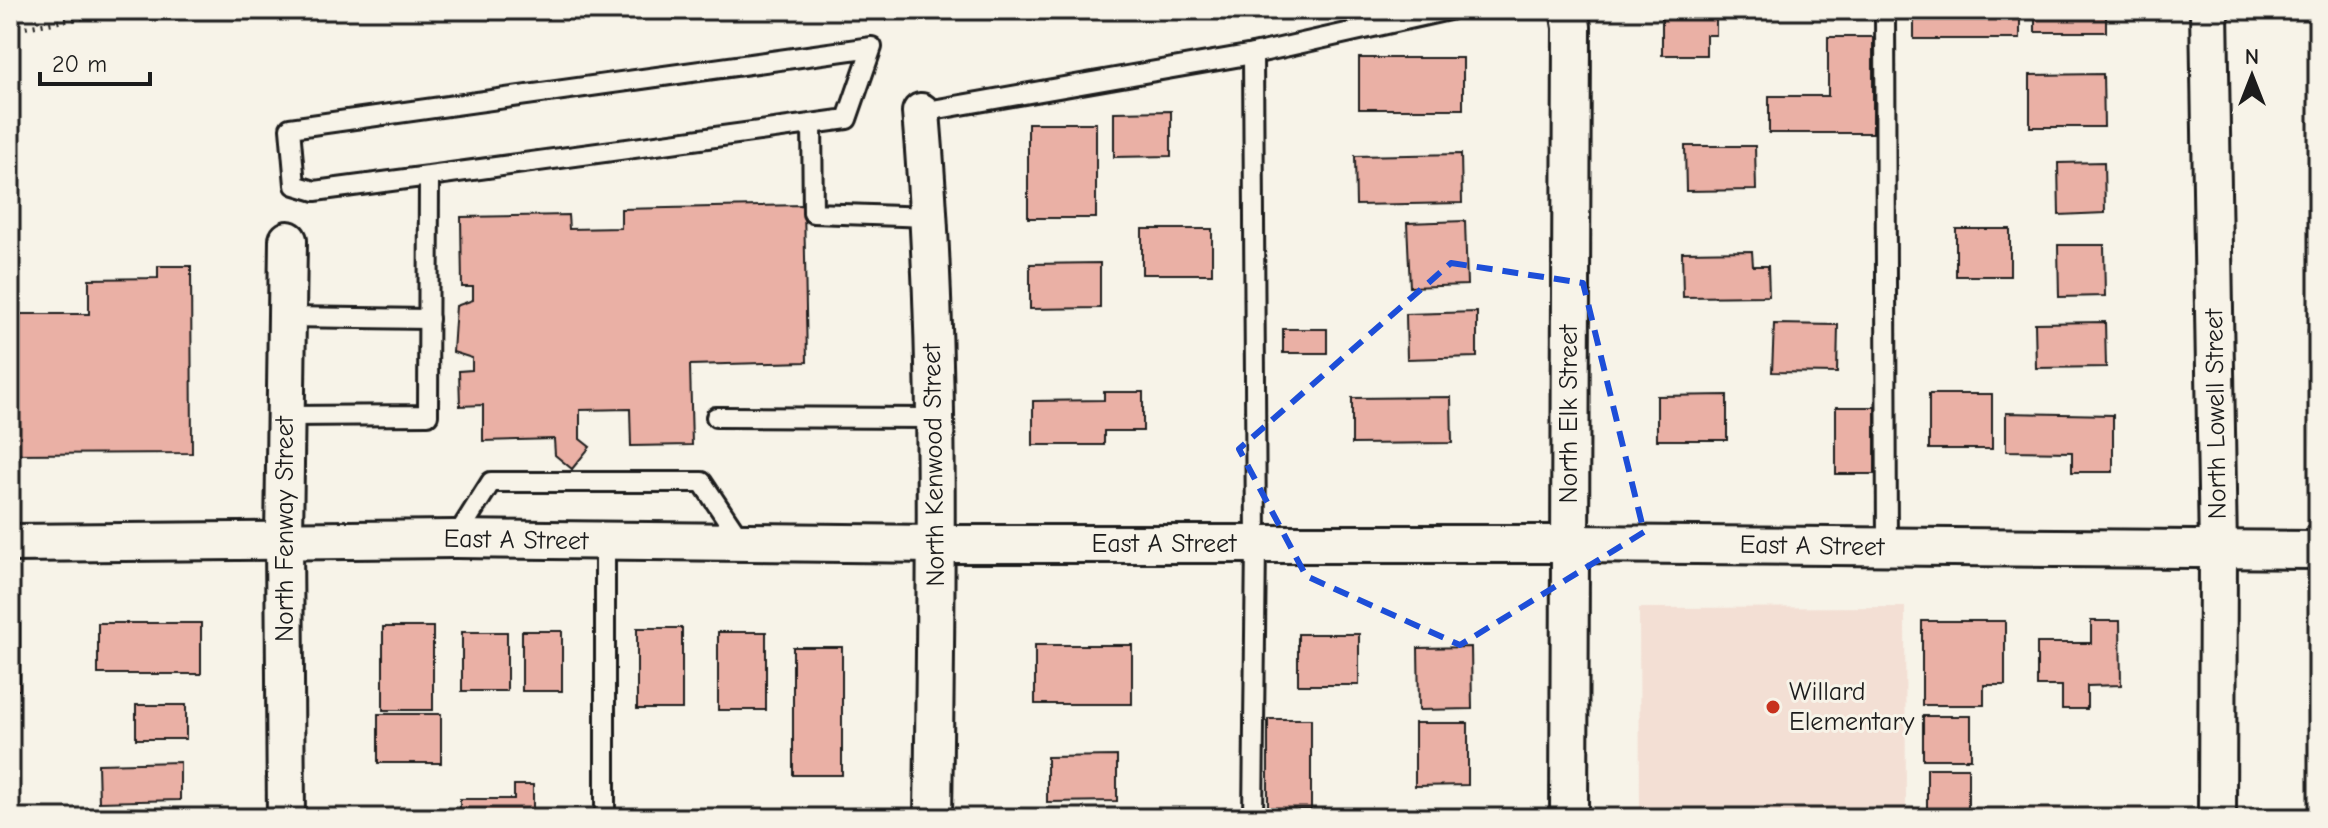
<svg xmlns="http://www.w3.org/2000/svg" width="2328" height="828" font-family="'Comic Neue',sans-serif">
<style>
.built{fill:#f3dfd4}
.building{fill:#eab0a5;stroke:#1c1c1c;stroke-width:2}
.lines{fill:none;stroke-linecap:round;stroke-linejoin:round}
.lane-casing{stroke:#1c1c1c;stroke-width:24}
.street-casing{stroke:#1c1c1c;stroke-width:42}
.path{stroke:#1c1c1c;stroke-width:5;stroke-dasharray:2 6;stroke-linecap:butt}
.lane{stroke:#f7f3e8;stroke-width:18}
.street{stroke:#f7f3e8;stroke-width:36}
.marked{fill:none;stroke:#1d4ed8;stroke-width:6;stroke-dasharray:16 10;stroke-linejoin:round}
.poi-dot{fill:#c8321e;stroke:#f7f3e8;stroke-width:3}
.labels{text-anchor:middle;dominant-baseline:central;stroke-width:6;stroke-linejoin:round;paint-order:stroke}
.street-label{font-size:26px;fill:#1c1c1c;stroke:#f7f3e8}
.poi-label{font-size:26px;fill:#1c1c1c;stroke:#f7f3e8;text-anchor:start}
</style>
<rect width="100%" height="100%" fill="#f7f3e8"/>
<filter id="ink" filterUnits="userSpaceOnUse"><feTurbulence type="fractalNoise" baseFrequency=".0125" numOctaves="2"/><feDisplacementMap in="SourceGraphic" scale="16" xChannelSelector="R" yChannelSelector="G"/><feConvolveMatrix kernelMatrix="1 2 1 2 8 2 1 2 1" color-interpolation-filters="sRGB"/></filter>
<g filter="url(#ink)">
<!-- built -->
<polygon class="built" points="1905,607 1906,807 2144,807 2144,818 1640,818 1639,608"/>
<!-- building -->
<g class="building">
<polygon points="1662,10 1716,10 1716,35 1706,35 1706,55 1662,55"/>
<rect x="1914" y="10" width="106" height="29"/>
<rect x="2035" y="10" width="71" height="22"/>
<polygon points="1828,37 1873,37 1873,133 1769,133 1769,96 1828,96"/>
<rect x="1359" y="58" width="104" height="51"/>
<polygon points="2103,74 2104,127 2030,127 2030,75"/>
<polygon points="1171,111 1171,156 1114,157 1114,112"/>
<rect x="1028" y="123" width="68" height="95"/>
<polygon points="1685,146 1755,146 1756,190 1686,191"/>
<polygon points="1461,154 1462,203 1356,205 1355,156"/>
<polygon points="2104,162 2105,213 2059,215 2058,163"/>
<polygon points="804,205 807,362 690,365 692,445 631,446 630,409 580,410 580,439 590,447 572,469 555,455 554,439 483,441 483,405 460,406 459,371 472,370 472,358 453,352 456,306 473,300 473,287 462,287 461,217 568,215 569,229 621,228 621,209"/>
<polygon points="1465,221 1467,285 1410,287 1407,223"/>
<rect x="1142" y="229" width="70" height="45"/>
<rect x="1956" y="229" width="54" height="47"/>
<polygon points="2058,245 2104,245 2105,296 2059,297"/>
<polygon points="1752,251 1753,266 1768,266 1769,296 1683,297 1682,252"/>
<polygon points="1100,263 1100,308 1030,309 1030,264"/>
<polygon points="158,266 191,266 192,453 10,454 10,314 89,314 89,279 158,278"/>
<polygon points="1477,312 1477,357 1407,359 1406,314"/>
<polygon points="2105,322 2106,367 2036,368 2035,323"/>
<polygon points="1774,324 1838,325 1837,373 1772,372"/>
<rect x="1283" y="329" width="44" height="24"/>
<rect x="2308" y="330" width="10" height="54"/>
<polygon points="1104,392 1143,392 1143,431 1104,431 1104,445 1033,445 1033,401 1104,400"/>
<rect x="1929" y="394" width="63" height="55"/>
<polygon points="1727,395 1727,440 1657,440 1657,396"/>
<polygon points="1451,397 1452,443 1352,444 1352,398"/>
<polygon points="2312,403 2318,403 2318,448 2313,448"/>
<rect x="1836" y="407" width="39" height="67"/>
<polygon points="2006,413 2113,415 2113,472 2072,472 2072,452 2006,451"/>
<polygon points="1922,621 2005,621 2005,685 1984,685 1984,705 1922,705"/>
<polygon points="2091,621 2120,621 2121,685 2087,686 2087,709 2062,709 2062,686 2037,686 2037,643 2091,643"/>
<rect x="98" y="623" width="103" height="51"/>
<rect x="10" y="624" width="10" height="66"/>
<rect x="383" y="627" width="50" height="83"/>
<rect x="637" y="628" width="45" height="81"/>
<rect x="522" y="631" width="40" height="60"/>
<rect x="462" y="632" width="45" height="59"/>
<rect x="718" y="632" width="48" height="78"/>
<rect x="1298" y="634" width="61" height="51"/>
<rect x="1035" y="645" width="97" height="59"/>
<rect x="793" y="647" width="49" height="128"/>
<polygon points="1471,647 1472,709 1419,710 1418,648"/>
<rect x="136" y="705" width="50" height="34"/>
<rect x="378" y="714" width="63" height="49"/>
<rect x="1923" y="716" width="48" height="43"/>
<rect x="1268" y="719" width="43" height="91"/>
<polygon points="1415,723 1468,723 1468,785 1415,786"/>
<polygon points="1117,756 1117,801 1047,802 1047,757"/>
<polygon points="180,762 180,800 99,802 98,764"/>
<rect x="1927" y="768" width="41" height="42"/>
<polygon points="514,785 533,785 533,818 460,818 460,799 514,799"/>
</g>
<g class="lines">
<!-- lane casing -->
<g class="lane-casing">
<g id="lane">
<polyline points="1885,10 1887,547"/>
<polyline points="921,112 1253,54 1449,10"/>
<polyline points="812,124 813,213 930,217"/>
<polyline points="287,317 429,319"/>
<polyline points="286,416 428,415 429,176 847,119 872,47 290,128 295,185 315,191 429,176"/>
<polyline points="716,417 934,418"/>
<polyline points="455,539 491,482 702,482 742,542"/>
<polyline points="605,818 605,541"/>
<polyline points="1253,818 1256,544 1253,54"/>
</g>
</g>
<!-- street casing -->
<g class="street-casing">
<g id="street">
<polyline points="2209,10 2218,550 2217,818"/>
<path d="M921,112C941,347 936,583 933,818"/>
<polyline points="10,543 455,539 936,544 1568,544 2318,550"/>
<polyline points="286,818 284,539 288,240"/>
<polyline points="1569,818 1572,27 1569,10"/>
</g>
</g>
<!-- path -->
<polyline class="path" points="10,30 86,17 202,10"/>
<!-- lane -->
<use href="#lane" class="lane"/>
<!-- street -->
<use href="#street" class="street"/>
</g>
</g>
<!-- marked area -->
<path class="marked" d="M1451,263L1583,283L1644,532L1460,645L1306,576L1239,449Z"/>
<!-- markers -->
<circle class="poi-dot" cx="1773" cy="707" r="8"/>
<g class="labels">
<!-- street labels -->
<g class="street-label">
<text transform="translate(1569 414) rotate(-90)">North Elk Street</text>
<text transform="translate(2216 414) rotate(-91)">North Lowell Street</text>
<text transform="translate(934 465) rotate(-91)">North Kenwood Street</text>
<text transform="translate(285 529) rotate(-90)">North Fenway Street</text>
<text transform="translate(516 540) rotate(1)">East A Street</text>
<text x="1164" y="544">East A Street</text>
<text transform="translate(1812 546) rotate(1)">East A Street</text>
</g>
<!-- poi labels -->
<g class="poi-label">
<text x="1789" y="692">Willard<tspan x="1789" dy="30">Elementary</tspan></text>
</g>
</g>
<!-- margin -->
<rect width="2328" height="828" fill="none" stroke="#f7f3e8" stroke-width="40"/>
<rect x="20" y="20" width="2288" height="788" fill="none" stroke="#1c1c1c" stroke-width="3" filter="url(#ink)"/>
<!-- north arrow -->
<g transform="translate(2252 76)" stroke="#f7f3e8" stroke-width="6" paint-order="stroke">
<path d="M0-6L14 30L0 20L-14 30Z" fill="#1c1c1c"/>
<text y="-12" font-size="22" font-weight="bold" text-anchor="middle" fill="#1c1c1c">N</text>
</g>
<!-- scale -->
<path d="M40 72v12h110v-12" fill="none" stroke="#1c1c1c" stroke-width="4"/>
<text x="52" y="72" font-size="24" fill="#1c1c1c" stroke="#f7f3e8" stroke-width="6" paint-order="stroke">20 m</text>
</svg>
